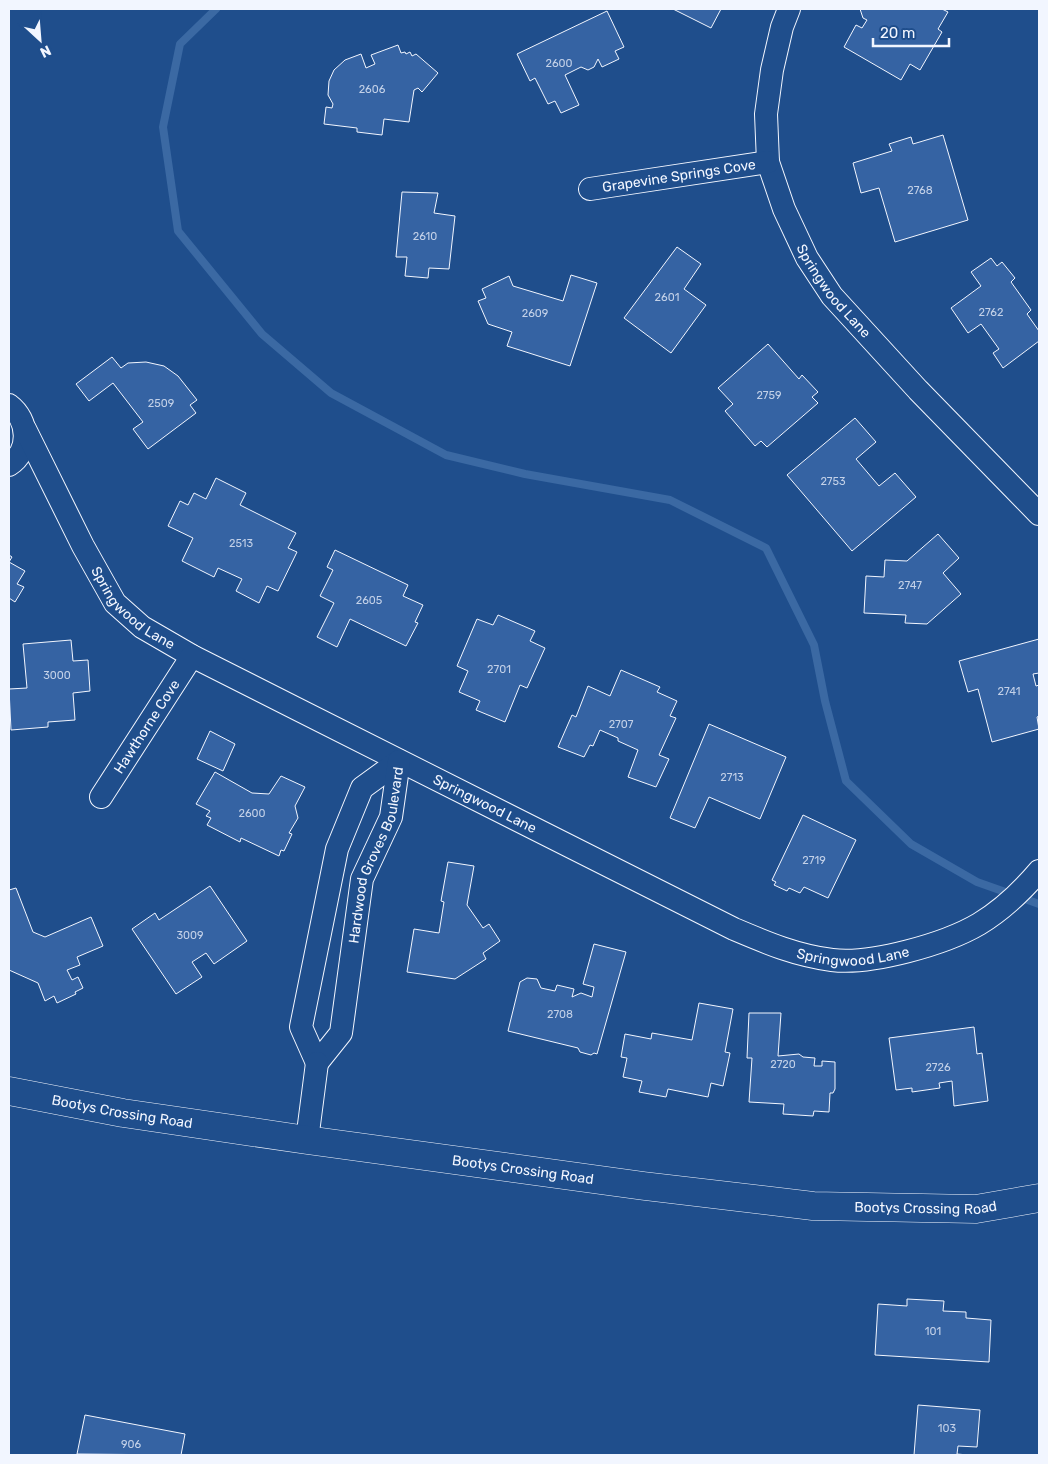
<svg xmlns="http://www.w3.org/2000/svg" width="1048" height="1464" font-family="Rubik,sans-serif">
<style>
.lines{fill:none;stroke-linecap:round;stroke-linejoin:round}
.stream{stroke:#3b69a3;stroke-width:8}
.building{fill:#3563a3;stroke:#f2f6ff}
.minor-casing{stroke:#f2f6ff;stroke-width:24}
.tertiary-casing{stroke:#f2f6ff;stroke-width:29}
.minor{stroke:#1f4e8c;stroke-width:22}
.tertiary{stroke:#1f4e8c;stroke-width:28}
.labels{text-anchor:middle;dominant-baseline:central;stroke-width:4;stroke-linejoin:round;paint-order:stroke}
.number-label{font-size:11px;fill:#c3d1e8}
.street-label{font-size:14px;fill:#f2f6ff;stroke:#1f4e8c}
</style>
<rect width="100%" height="100%" fill="#1f4e8c"/>
<g class="lines">
<!-- stream -->
<polyline class="stream" points="216,9 180,44 163,127 178,231 262,334 331,393 446,455 525,474 670,500 766,548 814,645 825,701 846,781 911,844 977,882 1039,904"/>
</g>
<!-- building -->
<g class="building">
<polygon points="673,9 721,9 711,28"/>
<polygon points="860,9 942,9 948,12 938,29 942,32 920,70 910,64 901,80 844,47 856,25 862,28 867,20 863,18"/>
<polygon points="607,11 624,47 615,51 619,59 602,67 598,59 594,67 588,70 581,67 565,75 579,105 561,113 555,101 548,104 535,78 530,81 517,54"/>
<polygon points="398,45 401,53 405,52 406,54 410,52 412,56 416,54 438,73 422,92 418,88 414,90 409,122 384,119 382,135 357,132 357,128 324,124 326,107 332,108 333,104 328,95 329,81 334,70 345,60 361,54 366,68 375,64 371,55"/>
<polygon points="943,135 968,220 895,242 879,188 861,193 853,163 892,151 889,144 911,137 913,144"/>
<polygon points="402,192 438,193 434,213 455,216 449,269 429,268 428,278 405,276 407,257 396,257"/>
<polygon points="677,247 701,264 684,289 706,305 671,353 624,318"/>
<polygon points="991,258 997,266 1002,262 1015,278 1011,282 1031,310 1027,314 1039,331 1039,341 1003,368 993,353 999,349 981,324 968,333 951,308 981,286 971,272"/>
<polygon points="571,275 597,283 570,366 507,346 512,332 488,324 478,301 486,298 482,289 509,276 513,286 563,301"/>
<polygon points="768,344 799,379 802,375 818,392 812,397 818,403 767,447 761,441 755,446 725,411 733,404 718,388"/>
<polygon points="112,357 121,368 128,363 146,362 164,366 178,376 197,400 190,405 196,413 148,449 133,429 143,422 113,383 89,401 76,384"/>
<polygon points="855,418 876,442 856,459 879,486 895,473 916,497 852,551 787,475"/>
<polygon points="216,478 246,493 240,505 296,533 288,548 297,552 278,591 267,586 259,603 236,591 242,579 218,568 214,577 182,561 193,538 168,526 180,501 188,505 194,493 206,499"/>
<polygon points="938,534 959,558 943,573 961,594 927,624 905,623 906,615 864,613 866,576 884,577 885,560 907,561"/>
<polygon points="335,550 408,585 403,596 423,605 415,622 418,623 406,646 350,619 337,647 317,637 334,603 320,596 333,570 327,567"/>
<polygon points="9,555 12,557 9,562 25,571 17,584 24,587 15,602 9,598"/>
<polygon points="498,615 535,631 530,641 545,648 527,688 520,685 505,722 476,710 480,701 459,692 468,671 457,666 477,619 493,625"/>
<polygon points="1039,639 1039,673 1033,674 1036,686 1039,685 1039,716 1037,717 1039,729 992,742 978,689 968,692 959,661"/>
<polygon points="71,640 73,661 88,660 90,691 73,693 75,720 48,722 48,727 11,730 9,689 27,688 23,644"/>
<polygon points="621,670 660,687 657,692 677,701 670,716 676,718 659,755 669,759 656,787 628,777 638,750 618,741 618,738 600,730 593,746 590,745 584,757 558,747 572,715 576,717 588,686 610,696"/>
<polygon points="709,724 786,757 760,819 709,797 695,828 670,818"/>
<polygon points="210,731 235,744 223,771 197,759"/>
<polygon points="215,772 252,793 269,794 281,776 305,787 295,806 298,818 289,833 292,834 284,851 281,850 279,856 241,838 240,842 207,825 211,818 206,816 210,811 196,804"/>
<polygon points="803,815 856,840 828,898 804,887 800,893 789,888 787,891 774,885 776,882 772,880"/>
<polygon points="448,862 474,866 467,905 483,928 489,924 500,941 483,953 486,959 455,979 407,972 414,929 439,933 444,902 441,901"/>
<polygon points="210,886 247,941 214,964 206,953 192,962 202,977 176,994 132,929 155,913 159,920"/>
<polygon points="16,888 33,932 45,937 91,917 103,946 77,957 80,965 67,970 72,980 78,977 83,988 75,992 76,994 57,1003 54,996 45,1001 38,983 9,970 9,890"/>
<polygon points="594,944 626,952 597,1054 594,1053 591,1055 580,1052 578,1048 508,1031 520,982 527,978 537,979 541,988 555,991 557,985 574,989 572,997 581,993 592,997 594,987 583,984"/>
<polygon points="699,1003 733,1009 725,1052 730,1053 723,1086 711,1083 708,1097 668,1089 666,1097 639,1092 642,1081 623,1077 627,1058 621,1057 625,1034 651,1039 652,1033 692,1040"/>
<polygon points="749,1013 781,1013 778,1056 799,1054 803,1057 815,1058 814,1066 822,1066 822,1061 835,1062 835,1089 833,1093 830,1093 829,1112 814,1111 813,1116 783,1114 784,1104 749,1102 752,1058 747,1058"/>
<polygon points="974,1027 977,1054 982,1053 988,1101 954,1106 952,1081 939,1083 940,1088 912,1092 912,1088 896,1090 889,1038"/>
<polygon points="907,1299 944,1301 943,1311 966,1312 966,1318 991,1320 989,1362 875,1355 878,1304 907,1306"/>
<polygon points="918,1405 980,1410 977,1447 958,1446 957,1454 968,1455 914,1455"/>
<polygon points="85,1415 185,1434 181,1455 77,1454"/>
</g>
<g class="lines">
<!-- minor casing -->
<g class="minor-casing">
<g id="minor">
<path id="s1" d="M789,9L782,27L772,70L766,114L768,162L784,209L807,258L832,296L918,390L1039,514"/>
<path id="s2" d="M590,189L768,162"/>
<path d="M9,405C29,420 31,451 9,465"/>
<path id="s3" d="M25,429L83,546L115,603L142,627L192,656L299,710L734,929C767,943 795,955 832,960C871,965 945,944 979,924C1002,910 1022,891 1039,871"/>
<path id="s4" d="M101,797L192,656"/>
<polyline points="317,1063 301,1027 337,849 362,788 399,761"/>
<path id="s5" d="M317,1063L341,1033L362,879L391,817L399,761"/>
<polyline points="307,1140 317,1063"/>
</g>
</g>
<!-- tertiary casing -->
<g class="tertiary-casing">
<g id="tertiary">
<path id="s6" d="M9,1091L123,1113L307,1140L644,1186L813,1206L976,1209L1039,1198"/>
</g>
</g>
<!-- minor -->
<use href="#minor" class="minor"/>
<!-- tertiary -->
<use href="#tertiary" class="tertiary"/>
</g>
<g class="labels">
<!-- number labels -->
<g class="number-label">
<text x="559" y="63">2600</text>
<text x="372" y="89">2606</text>
<text x="920" y="190">2768</text>
<text x="425" y="236">2610</text>
<text x="667" y="297">2601</text>
<text x="991" y="312">2762</text>
<text x="535" y="313">2609</text>
<text x="769" y="395">2759</text>
<text x="161" y="403">2509</text>
<text x="833" y="481">2753</text>
<text x="241" y="543">2513</text>
<text x="910" y="585">2747</text>
<text x="369" y="600">2605</text>
<text x="499" y="669">2701</text>
<text x="57" y="675">3000</text>
<text x="1009" y="691">2741</text>
<text x="621" y="724">2707</text>
<text x="732" y="777">2713</text>
<text x="252" y="813">2600</text>
<text x="814" y="860">2719</text>
<text x="190" y="935">3009</text>
<text x="560" y="1014">2708</text>
<text x="783" y="1064">2720</text>
<text x="938" y="1067">2726</text>
<text x="933" y="1331">101</text>
<text x="947" y="1428">103</text>
<text x="131" y="1444">906</text>
</g>
<!-- street labels -->
<g class="street-label">
<text stroke="none"><textPath href="#s2" startOffset="90">Grapevine Springs Cove</textPath></text>
<text stroke="none"><textPath href="#s1" startOffset="302">Springwood Lane</textPath></text>
<text stroke="none"><textPath href="#s3" startOffset="212">Springwood Lane</textPath></text>
<text stroke="none"><textPath href="#s4" startOffset="84">Hawthorne Cove</textPath></text>
<text stroke="none"><textPath href="#s3" startOffset="618">Springwood Lane</textPath></text>
<text stroke="none"><textPath href="#s5" startOffset="221">Hardwood Groves Boulevard</textPath></text>
<text stroke="none"><textPath href="#s3" startOffset="1021">Springwood Lane</textPath></text>
<text stroke="none"><textPath href="#s6" startOffset="115">Bootys Crossing Road</textPath></text>
<text stroke="none"><textPath href="#s6" startOffset="520">Bootys Crossing Road</textPath></text>
<text stroke="none"><textPath href="#s6" startOffset="925">Bootys Crossing Road</textPath></text>
</g>
</g>
<!-- border -->
<rect width="1048" height="1464" fill="none" stroke="#f2f6ff" stroke-width="20"/>
<!-- north arrow -->
<g transform="translate(40 40) rotate(154)" stroke="#1f4e8c" stroke-width="4" paint-order="stroke">
<path d="M0-4L9 19L0 12L-9 19Z" fill="#f2f6ff"/>
<text y="-8" font-size="14" font-weight="bold" text-anchor="middle" fill="#f2f6ff">N</text>
</g>
<!-- scale -->
<path d="M873 38v8h76v-8" fill="none" stroke="#f2f6ff" stroke-width="2.5"/>
<text x="880" y="38" font-size="15" fill="#f2f6ff" stroke="#1f4e8c" stroke-width="4" paint-order="stroke">20 m</text>
</svg>
